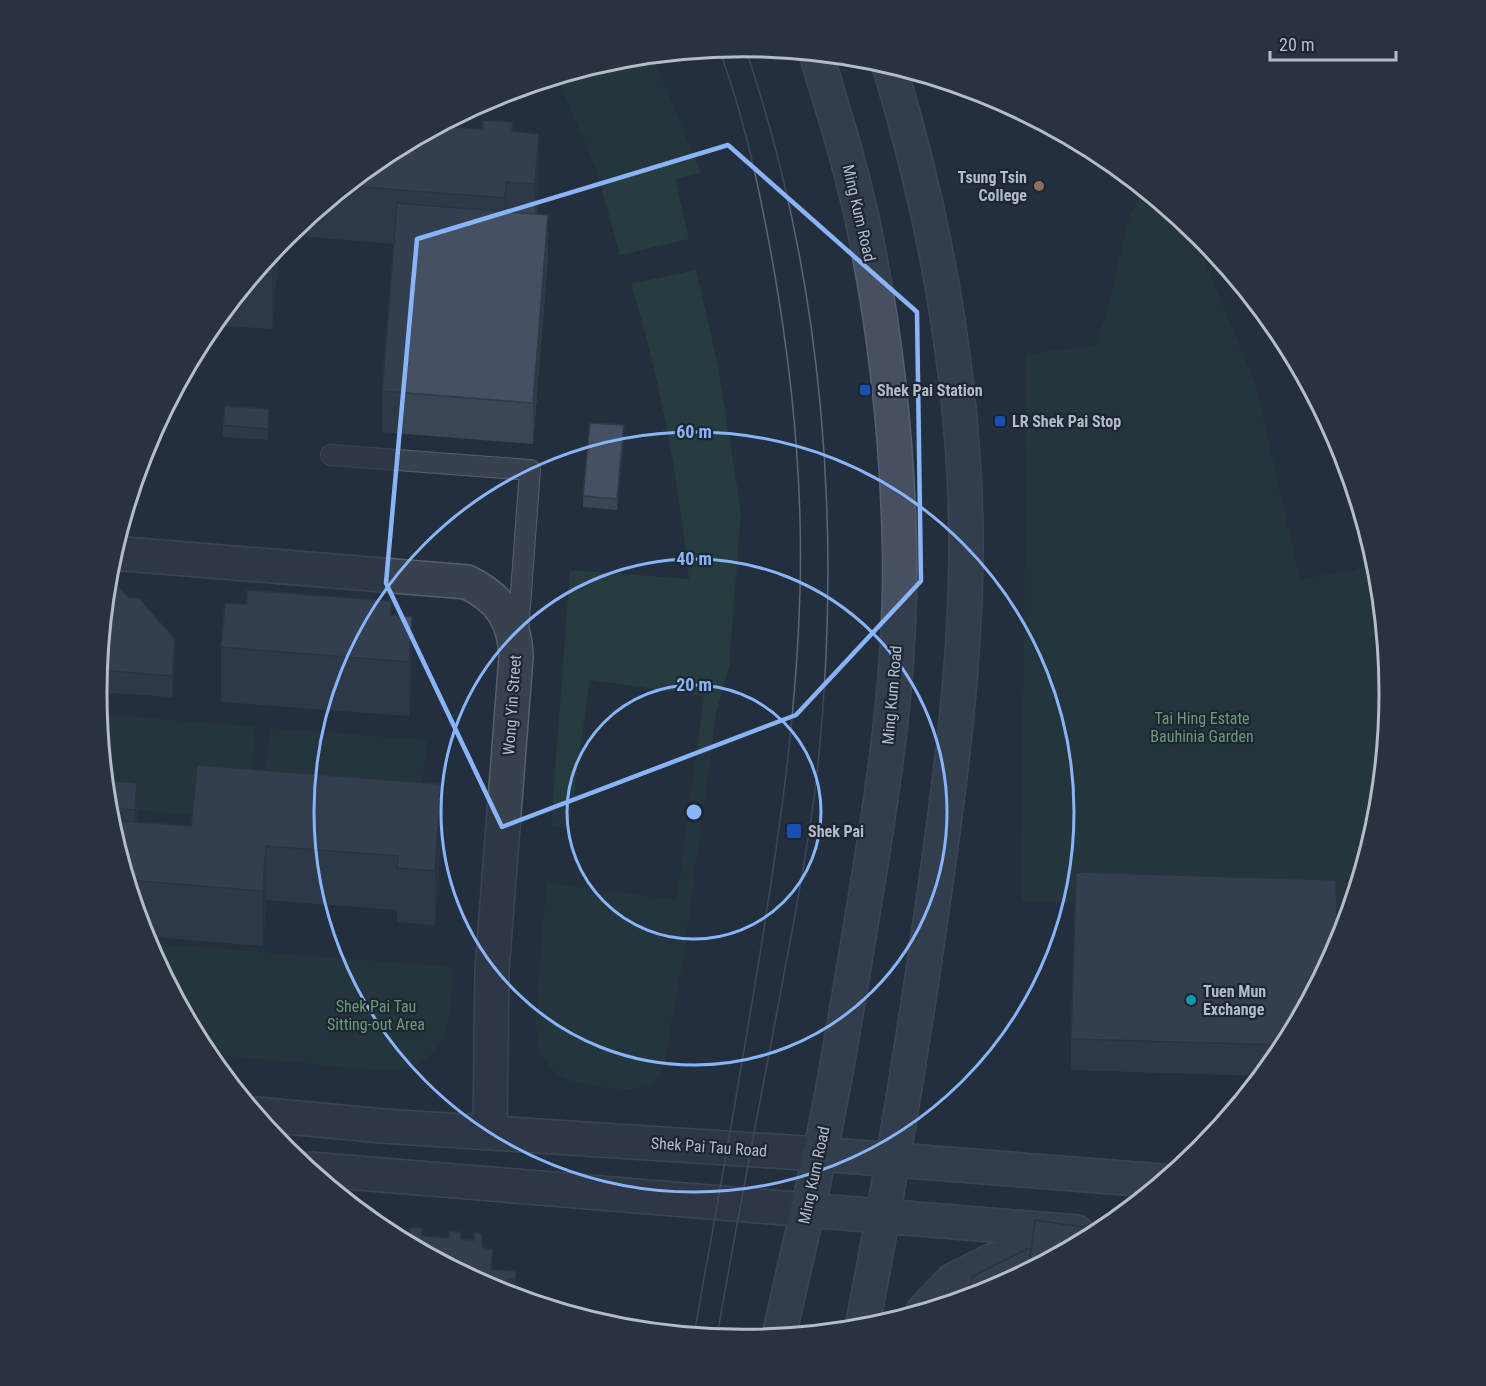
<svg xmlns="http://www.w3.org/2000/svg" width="1486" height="1386" font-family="'Roboto Condensed',sans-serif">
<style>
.green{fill:#263c3f}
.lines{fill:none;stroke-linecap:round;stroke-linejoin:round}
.service-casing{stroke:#565f6c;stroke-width:22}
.minor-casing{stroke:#565f6c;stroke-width:36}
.secondary-casing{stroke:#565f6c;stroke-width:36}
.service{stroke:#38414e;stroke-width:20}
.minor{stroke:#38414e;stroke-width:33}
.secondary{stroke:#465061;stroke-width:33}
.tram{stroke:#5a6575;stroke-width:1.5}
.wall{fill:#3b4654}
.shaded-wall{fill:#303945}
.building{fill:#455162;stroke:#303945;stroke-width:1.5}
.marked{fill:none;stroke:#8ab4f8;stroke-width:4.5;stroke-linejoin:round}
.ring{fill:none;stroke:#8ab4f8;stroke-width:3}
.education-dot{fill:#8d6e63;stroke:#1d2633;stroke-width:2}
.transit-dot{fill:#1a4fb4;stroke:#1d2633;stroke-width:2}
.culture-dot{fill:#0f9aa8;stroke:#1d2633;stroke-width:2}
.labels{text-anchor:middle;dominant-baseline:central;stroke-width:4.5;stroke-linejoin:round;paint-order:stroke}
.poi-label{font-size:16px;font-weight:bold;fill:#b4bcc9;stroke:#1d2633;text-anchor:start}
.street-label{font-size:16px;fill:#b4bcc9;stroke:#1d2633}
.park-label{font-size:16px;fill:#6b9a76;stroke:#1d2633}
.rim{fill:none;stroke:#b4bcc9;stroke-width:3}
.centre{fill:#8ab4f8;stroke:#1d2633;stroke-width:3}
.ring-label{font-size:18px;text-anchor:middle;font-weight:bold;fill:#8ab4f8;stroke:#1d2633;stroke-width:4.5;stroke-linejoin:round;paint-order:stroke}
</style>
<rect width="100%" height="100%" fill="#242f3e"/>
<!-- green -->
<g class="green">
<polygon points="652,55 701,173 675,179 689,239 620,255 596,169 557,77 617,59"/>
<polygon points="1145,191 1195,232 1197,243 1255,383 1300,579 1355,570 1375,559 1377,567 1389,693 1377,819 1337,947 1335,911 1021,902 1027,354 1094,346 1106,316 1130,214"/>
<path d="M696,270L718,366L741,512L729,667L716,713L683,960L663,1069C659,1076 655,1083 647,1086C632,1094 575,1085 560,1076C556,1073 550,1067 547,1063C537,1052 537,1037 536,1023L546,883L677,900L704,696L590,680L569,829L551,826L570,570L689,579C678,478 661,381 631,284Z"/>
<polygon points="99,714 255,727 247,819 108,808"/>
<polygon points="270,728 426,740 419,832 262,820"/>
<path d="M147,943L453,967C449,1020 453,1067 386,1071L207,1054Z"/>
</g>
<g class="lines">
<!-- service casing -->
<g class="service-casing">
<polyline id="service" points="331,455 530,470 518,633"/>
</g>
<!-- minor casing -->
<g class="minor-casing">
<g id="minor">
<path d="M113,553L467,582C500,598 515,620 516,657L492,970L490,1132"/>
<polyline points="256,1114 383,1126 819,1154"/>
<polyline points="309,1169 807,1210"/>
</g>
</g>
<!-- secondary casing -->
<g class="secondary-casing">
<g id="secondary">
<polyline points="819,1154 1162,1181"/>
<polyline points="807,1210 1077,1232"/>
<polyline points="923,1311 953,1280 991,1261 1064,1239"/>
<path d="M862,1328C889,1189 912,1050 932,910C950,784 967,660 966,533C964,374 935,217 889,65"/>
<path d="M779,1336C797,1255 817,1174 832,1093C843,1033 853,973 863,912C884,786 904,658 899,529C896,433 886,338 867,243C855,179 835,116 816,54"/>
</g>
</g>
<!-- service -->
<use href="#service" class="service"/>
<!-- minor -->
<use href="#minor" class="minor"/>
<!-- secondary -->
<use href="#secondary" class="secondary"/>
<!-- tram -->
<g class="tram">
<path d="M694,1335C718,1199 743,1064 764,928C782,816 797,704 800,590C803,481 792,372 773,264C760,192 745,119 719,49"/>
<path d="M717,1337C736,1225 758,1113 779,1001C793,925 808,850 817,774C843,531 824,279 745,47"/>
</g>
</g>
<!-- wall -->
<g class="wall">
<polygon points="513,132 539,188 537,214 548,256 533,444 382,432 382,391 394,244 287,235 384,155"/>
<polygon points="279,245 272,329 213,325"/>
<polygon points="269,420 268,440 223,437 223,425"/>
<polygon points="624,437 617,510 583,507 583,496"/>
<polygon points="108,576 175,661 172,697 97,692"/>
<polygon points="392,615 412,617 412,671 409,716 221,702 221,647"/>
<polygon points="105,780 137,783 137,822 191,826 441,838 435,925 397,922 397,910 266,900 263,946 144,936 109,819"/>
<polygon points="1338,944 1280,1052 1261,1076 1071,1070 1071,1039"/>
<polygon points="397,1233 461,1239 482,1247 493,1269 516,1271 516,1296"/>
</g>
<!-- shaded-wall -->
<g class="shaded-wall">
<polygon points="539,134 539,188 535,238 535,184"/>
<polygon points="506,182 506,236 505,252 505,198"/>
<polygon points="548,215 548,256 533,444 533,403"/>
<polygon points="279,245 272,329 272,275 274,250"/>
<polygon points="624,425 624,437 617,510 617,499"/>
<polygon points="412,617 412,671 409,716 409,662"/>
<polygon points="175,639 175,661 172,697 172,676"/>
<polygon points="137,783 137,837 135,864 135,810"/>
<polygon points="441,784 441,838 435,925 435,871"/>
<polygon points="266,846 266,900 263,946 263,891"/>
<polygon points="493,1249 493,1289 491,1269"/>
<polygon points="516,1271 516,1296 514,1296"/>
</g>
<!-- building -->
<g class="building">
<polygon points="483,120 513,122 512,131 539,134 535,184 506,182 505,198 347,186 384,155 439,126 482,129"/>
<polygon points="397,203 548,215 533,403 382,391"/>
<polygon points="274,250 272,275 255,274"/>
<polygon points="225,406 269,409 268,429 223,425"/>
<polygon points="590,423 624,425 617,499 583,496"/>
<polygon points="108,576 109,576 128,597 139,598 175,639 172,676 99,670"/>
<polygon points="247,590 392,601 390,615 412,617 409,662 221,647 225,603 247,604"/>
<polygon points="197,765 441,784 435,871 397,868 398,856 266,846 263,891 128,880 109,819 105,780 137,783 135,810 112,808 111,820 191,826"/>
<polygon points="1076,872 1336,880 1338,944 1284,1045 1071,1039"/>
<polygon points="1035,1220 1103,1230 1028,1270"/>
<polygon points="389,1226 397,1226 397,1233 410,1235 410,1228 422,1228 422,1236 449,1238 449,1231 461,1232 461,1239 474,1240 474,1233 482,1233 482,1247 493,1249 491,1269 516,1271 515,1280 508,1279 508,1285 515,1286 514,1296 495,1290 388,1233"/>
<polygon points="1027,1249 1031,1249 1028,1270 990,1290 967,1297 973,1276"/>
</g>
<!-- marked area -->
<path d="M0 0H1486V1386H0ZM728,145L917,312L921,581L796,715L502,827L386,583L417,239Z" fill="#242f3e" fill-opacity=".55" fill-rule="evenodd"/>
<path class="marked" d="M728,145L917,312L921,581L796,715L502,827L386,583L417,239Z"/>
<!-- distance rings -->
<g class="ring">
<circle cx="694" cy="812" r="127"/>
<circle cx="694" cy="812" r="253"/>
<circle cx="694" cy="812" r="380"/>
</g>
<!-- markers -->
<circle class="education-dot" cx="1039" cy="186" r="6"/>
<g class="transit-dot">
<rect x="859" y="384" width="12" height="12" rx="3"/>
<rect x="994" y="415" width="12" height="12" rx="3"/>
<rect x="786" y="823" width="16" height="16" rx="3"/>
</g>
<circle class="culture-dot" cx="1191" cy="1000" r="6"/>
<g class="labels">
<!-- poi labels -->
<g class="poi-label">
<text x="1027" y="177" text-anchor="end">Tsung Tsin<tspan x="1027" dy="18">College</tspan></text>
<text x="877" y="390">Shek Pai Station</text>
<text x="1012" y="421">LR Shek Pai Stop</text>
<text x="808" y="831">Shek Pai</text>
<text x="1203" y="991">Tuen Mun<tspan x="1203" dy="18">Exchange</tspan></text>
</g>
<!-- street labels -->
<g class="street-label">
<text transform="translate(859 213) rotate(77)">Ming Kum Road</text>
<text transform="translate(892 695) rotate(-85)">Ming Kum Road</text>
<text transform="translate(512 705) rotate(-86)">Wong Yin Street</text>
<text transform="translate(709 1147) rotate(4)">Shek Pai Tau Road</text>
<text transform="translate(814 1175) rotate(-78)">Ming Kum Road</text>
</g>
<!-- park labels -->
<g class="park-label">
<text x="1202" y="718">Tai Hing Estate<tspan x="1202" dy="18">Bauhinia Garden</tspan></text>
<text x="376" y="1006">Shek Pai Tau<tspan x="376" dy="18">Sitting-out Area</tspan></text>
</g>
</g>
<!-- crop -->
<path d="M0 0H1486V1386H0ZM107 693a636 636 0 1 1 1272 0a636 636 0 1 1-1272 0Z" fill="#29323f" fill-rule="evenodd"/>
<path class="rim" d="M107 693a636 636 0 1 1 1272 0a636 636 0 1 1-1272 0Z"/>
<circle cx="694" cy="812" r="9" class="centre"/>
<g class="ring-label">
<text x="694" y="438">60 m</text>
<text x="694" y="565">40 m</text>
<text x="694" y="691">20 m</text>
</g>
<!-- scale -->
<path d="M1270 51v9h126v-9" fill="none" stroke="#b4bcc9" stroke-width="3"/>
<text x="1279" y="51" font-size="18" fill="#b4bcc9" stroke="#1d2633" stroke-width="4.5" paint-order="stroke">20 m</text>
</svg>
